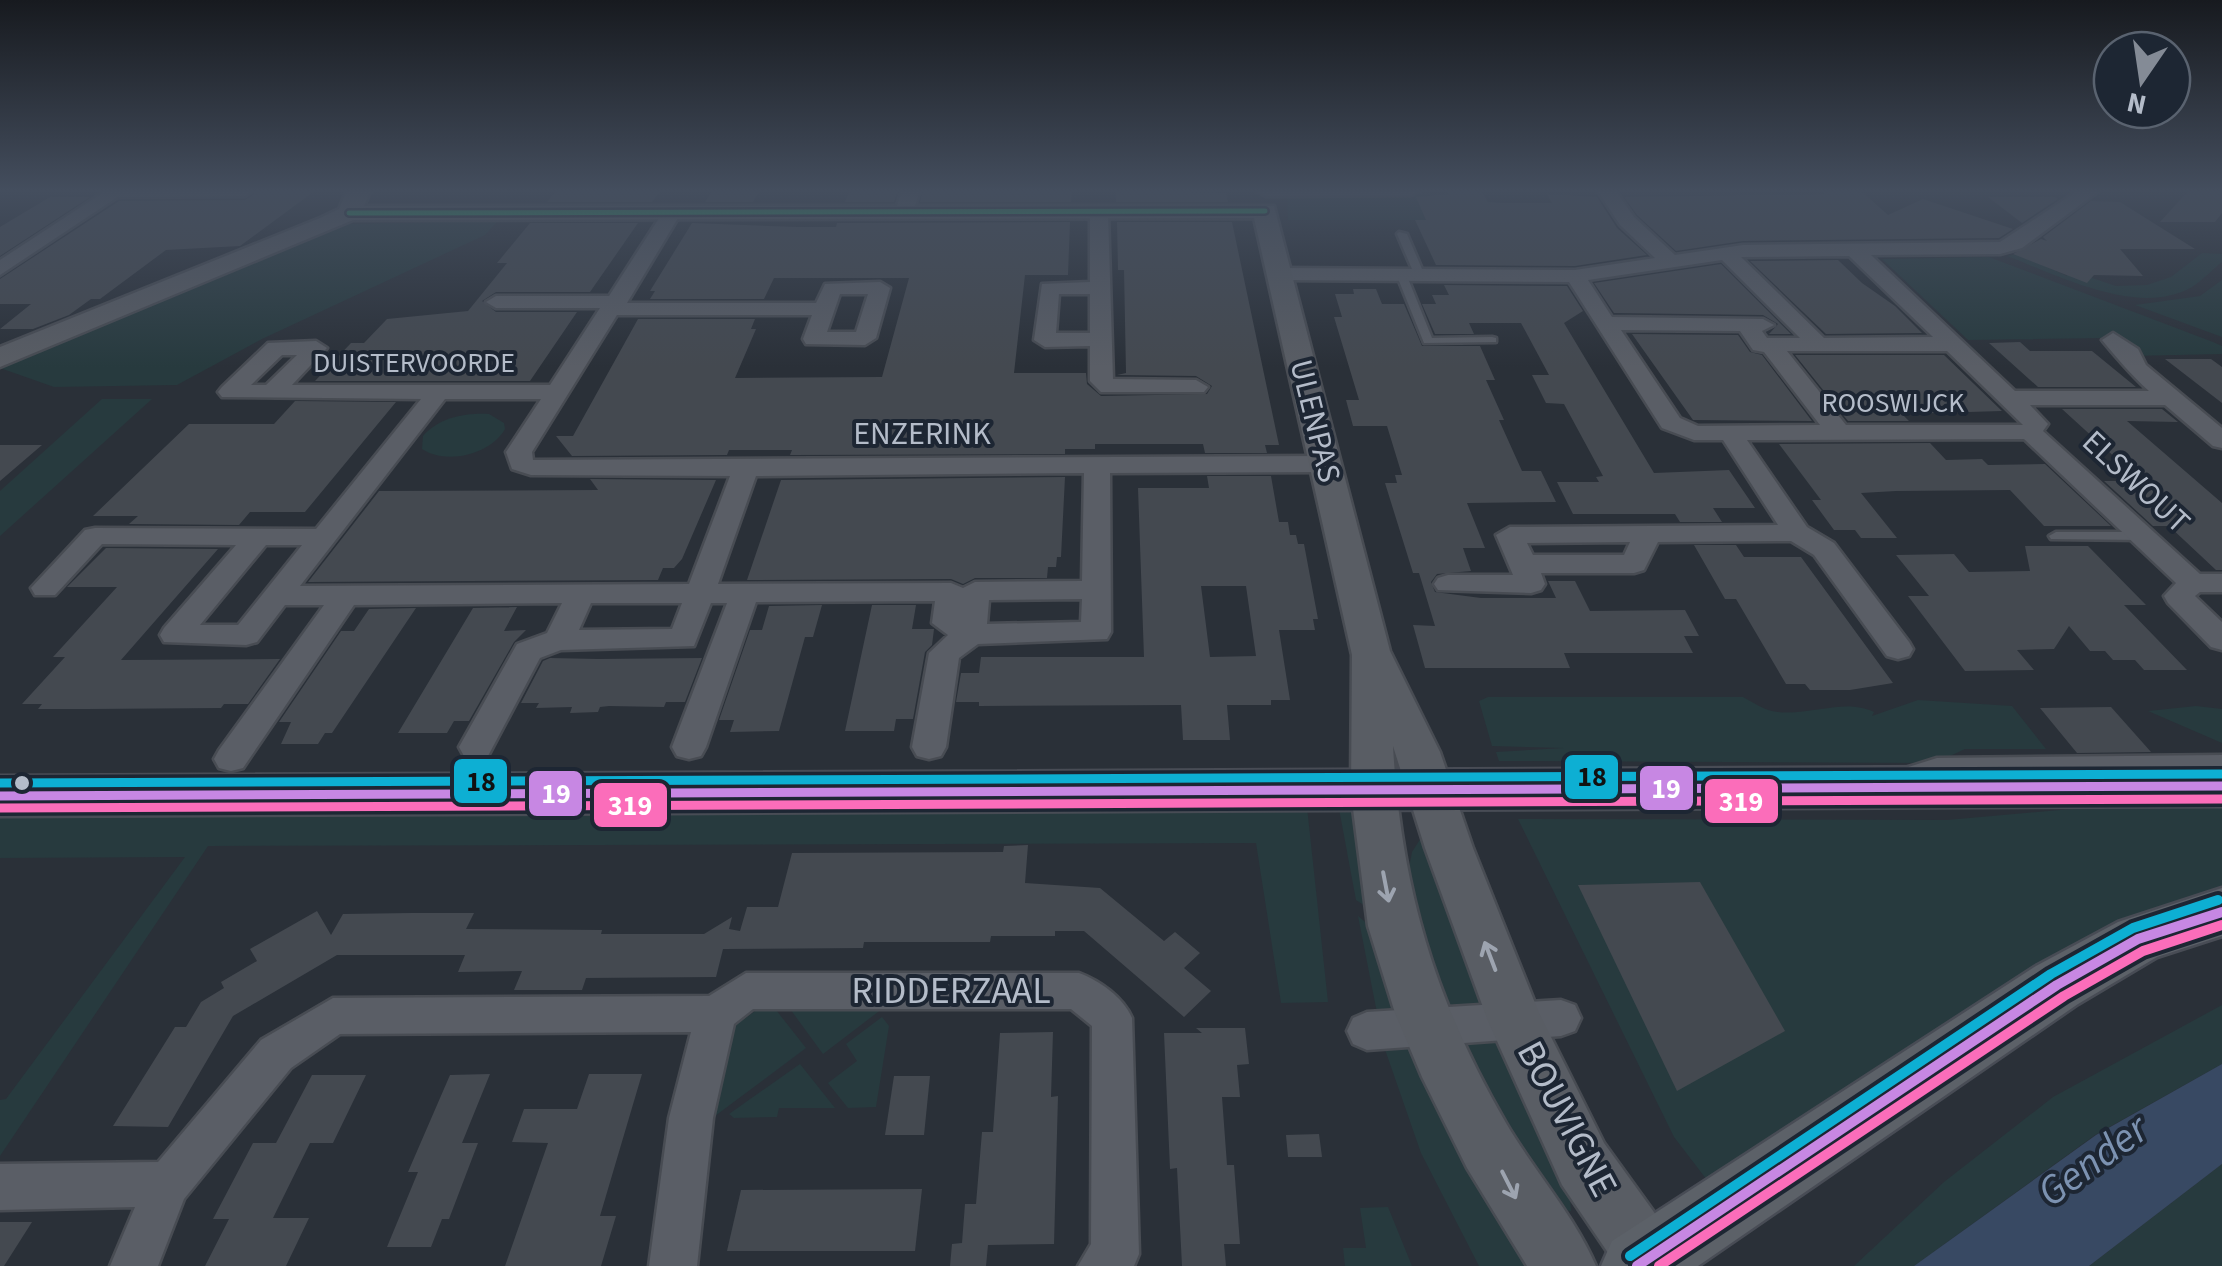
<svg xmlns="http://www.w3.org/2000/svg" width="2222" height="1266" font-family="'Source Sans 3',sans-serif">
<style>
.green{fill:#273a3e}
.water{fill:#384963}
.building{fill:#444950;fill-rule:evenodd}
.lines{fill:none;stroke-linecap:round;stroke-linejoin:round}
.lane-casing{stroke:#484c53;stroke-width:5}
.street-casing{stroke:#484c53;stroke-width:5}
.secondary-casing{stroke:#484c53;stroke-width:5}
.primary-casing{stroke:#484c55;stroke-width:5}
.lane{fill:#5a5e66;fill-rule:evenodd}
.street{fill:#5a5e66;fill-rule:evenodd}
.secondary{fill:#595d64;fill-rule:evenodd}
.primary{fill:#5c6168;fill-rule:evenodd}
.bus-1-far1-casing{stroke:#1d2633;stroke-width:16}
.bus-1-casing{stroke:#1d2633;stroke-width:18}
.bus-2-far1-casing{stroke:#1d2633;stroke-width:16}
.bus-2-casing{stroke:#1d2633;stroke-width:18}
.bus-3-far1-casing{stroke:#1d2633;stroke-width:16}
.bus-3-casing{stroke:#1d2633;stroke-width:18}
.bus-4-casing{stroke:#1d2633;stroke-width:10}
.bus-1-far1{stroke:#c787e3;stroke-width:9}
.bus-1{stroke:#c787e3;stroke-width:10}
.bus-2-far1{stroke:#fb6dba;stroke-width:9}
.bus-2{stroke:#fb6dba;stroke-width:10}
.bus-3-far1{stroke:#0dafd3;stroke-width:9}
.bus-3{stroke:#0dafd3;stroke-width:10}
.bus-4{stroke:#1ab867;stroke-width:5}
.oneway{stroke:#9da4b0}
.bus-dot{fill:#b4bcc9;stroke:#1d2633;stroke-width:4}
.labels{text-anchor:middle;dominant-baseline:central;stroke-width:8;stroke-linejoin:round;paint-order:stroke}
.far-street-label{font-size:28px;fill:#b4bcc9;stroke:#1d2633}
.street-label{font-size:32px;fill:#b4bcc9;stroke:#1d2633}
.near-street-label{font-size:38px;fill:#b4bcc9;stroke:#1d2633}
.near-water-label{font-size:42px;font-style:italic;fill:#7c92b1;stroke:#1d2633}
.line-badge{stroke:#1d2633;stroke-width:4}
.badge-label{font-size:28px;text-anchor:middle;font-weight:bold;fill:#fff}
.pale-badge-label{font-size:28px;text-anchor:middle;font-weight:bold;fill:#111}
</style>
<rect width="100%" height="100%" fill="#2a3038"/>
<!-- green -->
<g class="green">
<polygon points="1287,193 1427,193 1442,220 1288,220"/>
<polygon points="498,221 485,235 262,339 177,385 54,387 0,368 342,224"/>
<path d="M2202,253L2222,254V262C2212,270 2203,280 2192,287C2139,318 2057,275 2007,256L2017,254L2067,276L2066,269L2116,286L2147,285L2171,277Z"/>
<polygon points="1989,257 2213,342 2222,346 2222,354 2131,356 2108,338 1968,340 1882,259"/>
<polygon points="2222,280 2222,337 2135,305 2200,296"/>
<polygon points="102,399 152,399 0,536 0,491"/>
<path d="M489,414L504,423L505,429C490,455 446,465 422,449L423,436C440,417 465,413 489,414Z"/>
<path d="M1488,697H1743C1752,702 1763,709 1772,711C1806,718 1843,697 1874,712L1872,716L1918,700L2012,706L2046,749H1965L1935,763L1499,761L1496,752L1564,748L1492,746L1479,701Z"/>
<polygon points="2196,706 2222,709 2222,743 2148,711"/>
<polygon points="2222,801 2222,890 2039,969 1885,1062 1707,1180 1674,1137 1518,819 1947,820 2138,803"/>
<polygon points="1307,807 1328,1002 1281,1003 1256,843 208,846 0,1156 0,1100 6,1099 185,857 0,858 0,812"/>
<polygon points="1339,809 1370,809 1370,909 1356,900"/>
<polygon points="1421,838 1428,844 1488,1008 1447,1010 1406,883 1412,852"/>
<polygon points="1358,916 1376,931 1406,1022 1379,1023"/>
<polygon points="769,1001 806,1048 711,1119 726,1032"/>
<polygon points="785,1002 891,1002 823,1054"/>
<polygon points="2222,1005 2222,1064 2095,1135 1914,1266 1854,1266 1944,1182 2053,1097"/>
<polygon points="882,1017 889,1026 876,1107 848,1108 828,1083 857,1061 846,1044"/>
<polygon points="1415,1037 1448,1124 1526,1266 1479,1266 1421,1153 1381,1038"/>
<polygon points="1505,1042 1569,1187 1571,1211 1558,1210 1456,1045"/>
<polygon points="800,1064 835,1108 779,1108 777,1117 734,1118 729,1114"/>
<polygon points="2222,1164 2222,1266 2089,1266"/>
<polygon points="1388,1207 1412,1266 1345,1266 1343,1248 1366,1248 1360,1208"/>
</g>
<!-- water -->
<polygon class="water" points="2222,1064 2222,1164 2089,1266 1914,1266 2096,1135"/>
<!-- building -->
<g class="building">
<polygon points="260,190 316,190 240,246 166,250 100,299 91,299 69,315 33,329 0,329 31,304 0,304 0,279 119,201 245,200"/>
<polygon points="557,190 661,190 652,202 547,202"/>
<polygon points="713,190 760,190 753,202 705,202"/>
<polygon points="850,190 898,190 894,202 845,202"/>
<polygon points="923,190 1072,190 1071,202 920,202"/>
<polygon points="1116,190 1226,193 1228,202 1116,202"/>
<polygon points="1447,190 1481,190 1488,202 1502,203 1552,203 1547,194 1597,197 1617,228 1647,255 1575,266 1436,265 1415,220 1426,220 1416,197 1449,194"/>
<polygon points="1821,190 1860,190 1888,215 1923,199 2013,229 1999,238 1743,241 1676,251 1637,215 1624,197 1825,194"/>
<polygon points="2189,190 2222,190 2222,213 2215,222 2160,222"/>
<polygon points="50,197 90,197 0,256 0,227"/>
<polygon points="1988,197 2055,197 2058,199 2022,223"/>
<polygon points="2091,201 2120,202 2195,249 2120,249 2143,276 2094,275 2087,283 2013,254 2041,239 2047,241 2043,237"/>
<polygon points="1070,222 1068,275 1025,275 1014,373 1086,373 1087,384 1101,396 1207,394 1212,386 1196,376 1117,375 1126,373 1124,270 1118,270 1117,222 1232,222 1279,445 1265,445 1267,453 1205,453 1203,444 1095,444 1095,449 1065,449 1065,454 790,455 792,450 729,450 727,455 572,456 556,436 573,436 638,319 755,319 751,329 756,329 735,378 882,377 909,278 774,278 764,299 650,299 655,291 650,291 692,223 798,227 836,227 837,223"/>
<polygon points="530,223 638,223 590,292 496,292 482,301 496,312 577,312 530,381 315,381 351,343 364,343 387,319 468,311 507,263 497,263"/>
<polygon points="1838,260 1862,283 1895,306 1922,333 1826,334 1750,261"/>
<polygon points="1721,264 1791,334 1769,334 1778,324 1763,315 1614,313 1594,283"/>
<polygon points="1444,285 1567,286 1583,311 1564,323 1654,473 1729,470 1755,508 1713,508 1722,522 1680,522 1675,514 1573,514 1557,482 1599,482 1596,477 1603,476 1564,404 1546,403 1532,375 1549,375 1521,323 1469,323 1474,334 1435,334 1422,304 1436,304 1432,295 1449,295"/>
<polygon points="1353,289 1376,289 1382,304 1404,304 1422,346 1480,346 1495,380 1486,380 1504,420 1499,420 1522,471 1541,471 1556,502 1467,503 1485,548 1463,548 1471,571 1437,574 1431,582 1435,592 1481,598 1556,598 1548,581 1575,581 1590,611 1685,610 1699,636 1684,636 1693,653 1564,653 1570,668 1425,668 1413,625 1435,626 1419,573 1413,573 1385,483 1397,483 1395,475 1402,475 1387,426 1353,426 1346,400 1359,400 1334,317 1342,317 1335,294 1354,294"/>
<polygon points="1632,334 1738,335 1750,352 1762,355 1812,421 1693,420"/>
<polygon points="2020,342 2030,351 2092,351 2136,387 2038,387 1989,343"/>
<polygon points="1795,355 1944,355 2002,411 1902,414 1909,421 1848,421"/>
<polygon points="2165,359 2211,359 2222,367 2222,403"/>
<polygon points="295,401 396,402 305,512 250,512 239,525 129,524 138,516 93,516 189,424 274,424"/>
<polygon points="2062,409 2162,409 2178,422 2127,421 2222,503 2222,570 2216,570 2169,526 2153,526 2104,481 2141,481"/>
<polygon points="1930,443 1946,460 1982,459 1988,465 2045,464 2111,526 2044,526 2010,490 1896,491 1861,493 1897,538 1861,538 1855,530 1834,530 1812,500 1821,500 1779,444"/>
<polygon points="0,445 42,445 0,481"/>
<path d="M1207,476H1271L1279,522H1288L1290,535H1296L1298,544H1304L1318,619H1313L1315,630H1279L1290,700H1271V705H1227L1230,740H1183L1181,705L979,706V702H956L961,673H979L981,657H1144L1138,488H1209ZM1201,586H1246L1256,656L1210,657Z"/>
<polygon points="1065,477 1061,557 1057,557 1056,567 1048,567 1047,578 975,578 963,584 951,579 747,580 781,480"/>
<polygon points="590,479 716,480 682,559 674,568 663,568 658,580 308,582 379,491 598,490"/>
<polygon points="1694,545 1736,545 1744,557 1801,557 1893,683 1850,690 1810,690 1805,684 1786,684 1736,599 1725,599"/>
<polygon points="2025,546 2088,546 2146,605 2124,605 2187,670 2144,670 2135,660 2113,660 2105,651 2090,651 2069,626 2054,649 2017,650 2034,670 1965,671 1908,596 1929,596 1896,555 1954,554 1969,572 2030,571"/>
<polygon points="106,548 218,549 121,660 280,659 248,704 224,704 221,708 89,709 38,709 42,704 22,704 65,657 53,657 117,587 67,587"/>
<polygon points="822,605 813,637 805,637 779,731 730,732 734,720 719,720 750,630 762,630 769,606"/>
<polygon points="916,605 912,629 934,629 932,645 925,652 913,719 896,719 894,731 845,731 872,605"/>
<polygon points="517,607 504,631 526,630 514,642 469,721 454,721 447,733 398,733 473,608"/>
<polygon points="416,608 332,733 325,733 318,744 281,744 291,722 279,722 341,631 354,631 369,609"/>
<polygon points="550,658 598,659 702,658 685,702 666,702 664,707 609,706 600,707 598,712 570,713 572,707 536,708 539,703 521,703 543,661"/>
<polygon points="2111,707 2151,752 2077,753 2040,708"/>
<polygon points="1028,845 1025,883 1100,888 1164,941 1175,932 1200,953 1184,968 1211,991 1184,1017 1084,931 1055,931 1055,936 991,936 990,942 864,942 863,948 723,949 716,977 586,978 582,990 514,990 522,971 458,972 465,955 337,955 233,1016 168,1127 113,1126 175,1027 186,1027 201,1002 224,988 221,982 257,961 250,949 317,911 331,935 343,914 411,913 474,913 466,929 602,930 601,934 704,934 732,917 729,929 740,931 747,907 778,907 792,853 1003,852 1004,846"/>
<polygon points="1700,882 1785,1031 1677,1091 1578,885"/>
<polygon points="1196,1028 1245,1028 1249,1064 1237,1065 1240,1097 1222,1097 1227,1165 1234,1165 1240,1244 1224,1244 1226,1266 1182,1266 1177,1168 1170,1169 1164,1033 1202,1033"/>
<polygon points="1053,1032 1051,1097 1058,1096 1054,1244 988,1245 986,1266 950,1266 952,1244 962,1243 965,1204 976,1204 982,1132 993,1132 1000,1033"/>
<polygon points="490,1074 462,1143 478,1143 449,1219 442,1219 431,1247 387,1247 418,1172 408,1172 450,1075"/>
<polygon points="589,1074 642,1074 600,1216 616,1216 601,1266 505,1266 548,1143 512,1142 524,1109 577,1109"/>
<polygon points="312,1075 366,1075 333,1143 310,1143 273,1218 309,1218 286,1266 205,1266 229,1219 213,1219 253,1143 276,1143"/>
<polygon points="894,1076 930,1076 924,1135 885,1135"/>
<polygon points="1319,1134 1322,1157 1288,1157 1286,1135"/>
<polygon points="922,1189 915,1251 727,1251 741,1190"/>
<polygon points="0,1222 32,1222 4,1266 0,1266"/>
</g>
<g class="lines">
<!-- lane casing -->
<g class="lane-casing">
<g id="lane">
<polygon points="254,190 245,196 113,197 109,194 113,191"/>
<polygon points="1399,232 1407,234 1425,276 1424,278 1415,276 1397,234"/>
<polygon points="1402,273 1407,276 1432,338 1492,337 1496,338 1496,342 1424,343 1397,276"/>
<polygon points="2056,532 2143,532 2150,536 2143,540 2051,539 2049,536"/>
<polygon points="2222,755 2222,767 1938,770 1908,780 1902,779 1900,774 1902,769 1937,758"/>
</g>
</g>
<!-- street casing -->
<g class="street-casing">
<g id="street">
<polygon points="107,190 128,190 0,275 0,260"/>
<polygon points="902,190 920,190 913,212 904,218 895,212"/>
<polygon points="1420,190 1411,195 1266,196 1257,191"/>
<path d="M1597,190H1615L1634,217L1675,255L1743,245L2000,242L2079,190H2100L2022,248L2000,254L1871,255L2015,391H2149C2131,375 2117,358 2102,340L2113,333L2138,349L2146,365L2222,428V448L2213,446L2165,405H2030L2048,424L2043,431L2200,574H2222V592H2200L2195,596L2222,622V650L2211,647L2168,603L2164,596L2176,583L2024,439L1747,440L1807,527L1834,543L1909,642L1913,649L1909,656L1898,659L1887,656L1814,555L1791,541L1658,542L1644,570L1634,573H1541L1545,584L1541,590L1531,593L1438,590L1434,584L1438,578L1448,575H1513L1496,535L1510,527L1778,525L1723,440H1694L1662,428L1569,282L1280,280L1270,274L1280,268L1575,270L1655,258L1620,225ZM1849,256L1933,337L1824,338L1741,257ZM1722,260L1800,338H1767L1762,331L1774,325L1763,319L1612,317L1588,280ZM1621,330L1740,331L1753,350L1764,352L1820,425L1698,426L1680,418ZM1787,351H1947L2023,425H1846ZM1630,542L1624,555H1533L1527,543Z"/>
<path d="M1099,206L1108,212L1113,379L1196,380L1208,387L1204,392H1101L1090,381V346L1045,347L1034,340L1042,284L1090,282V212ZM1059,294H1090V333H1056Z"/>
<path d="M672,207L681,213L627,303H816L825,284L880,282L890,288L876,338L865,345L806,344L803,339L812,315H617L532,452L533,460L1325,456L1338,464L1325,472L1110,473L1111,632L1107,639L978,644L959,658L946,747L941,756L929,759L917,756L912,747L929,653L948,635L932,623L935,601L756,602L706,747L701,756L689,759L677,756L672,747L727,603H711L694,646L561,650L540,658L488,756L476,759L464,756L459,747L517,644L547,633L562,603L354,605L243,768L231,771L219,768L214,759L219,750L324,605H285L257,642L246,645L164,642L160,635L164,628L236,545L102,544L55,595H35L31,588L85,530L95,528L316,529L421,399L222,397L218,392L222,387L268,343L316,341L327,348L292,385H550L600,308H496L486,302L496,296H609L665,209ZM840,294H868L856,332H827ZM282,355H297L266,385H251ZM445,399H541L506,452L512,469L531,475L730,476L689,584L300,586ZM1084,473L1082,581L975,582L963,588L951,583L718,584L756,476ZM266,545H302L238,625H200ZM1082,599L1081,622L987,624L989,600ZM591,603H682L672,629L579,630Z"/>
<path d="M746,973H1079C1100,981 1123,997 1132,1018L1139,1254L1134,1266H1078L1091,1244L1092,1026L1071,1009H753L734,1024L713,1118L697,1266H649L669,1118L691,1032L340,1034L291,1068L184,1199L158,1266H110L135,1207L0,1210V1164L158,1162L261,1040L333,998L709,996Z"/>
<polygon points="1561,1000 1575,1005 1581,1018 1575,1031 1561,1036 1367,1050 1353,1044 1347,1031 1353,1018 1367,1012"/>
</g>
</g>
<!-- secondary casing -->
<g class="secondary-casing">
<path id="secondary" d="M347,190H371L364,206H1274L1390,651L1440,752L1473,848L1539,1013L1604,1143L1677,1244L1687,1266H1617L1562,1185L1488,1021L1425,848L1393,746C1401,888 1435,1001 1506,1123C1534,1171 1574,1215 1596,1266H1527L1467,1168L1422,1077L1395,1013L1368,926L1351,793L1352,655L1254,218L353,220L0,367V347L320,218L339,209Z"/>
</g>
<!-- primary casing -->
<g class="primary-casing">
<g id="primary">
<polygon points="2222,766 2222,806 0,816 0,776"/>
<polygon points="2222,888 2222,936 2157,957 2078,1004 1698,1266 1601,1266 1612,1241 2036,966 2118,922"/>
</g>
</g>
<!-- lane -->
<use href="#lane" class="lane"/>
<!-- street -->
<use href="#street" class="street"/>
<!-- secondary -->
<use href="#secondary" class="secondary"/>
<!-- primary -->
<use href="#primary" class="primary"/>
<!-- bus-1-far1 casing -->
<g class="bus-1-far1-casing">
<polyline id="bus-1-far1" points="0,796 2222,786"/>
</g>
<!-- bus-1 casing -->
<g class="bus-1-casing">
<polyline id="bus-1" points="1637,1266 2057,985 2138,939 2222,912"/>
</g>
<!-- bus-2-far1 casing -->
<g class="bus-2-far1-casing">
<polyline id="bus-2-far1" points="0,808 2222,799"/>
</g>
<!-- bus-2 casing -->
<g class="bus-2-casing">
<polyline id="bus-2" points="1659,1266 2064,996 2143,951 2222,925"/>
</g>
<!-- bus-3-far1 casing -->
<g class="bus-3-far1-casing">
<polyline id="bus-3-far1" points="0,783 2222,774"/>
</g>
<!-- bus-3 casing -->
<g class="bus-3-casing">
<polyline id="bus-3" points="1630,1256 2051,974 2133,928 2218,900"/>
</g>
<!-- bus-4 casing -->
<g class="bus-4-casing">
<polyline id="bus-4" points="349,213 1265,211"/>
</g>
<!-- bus-1-far1 -->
<use href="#bus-1-far1" class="bus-1-far1"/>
<!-- bus-1 -->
<use href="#bus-1" class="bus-1"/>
<!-- bus-2-far1 -->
<use href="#bus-2-far1" class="bus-2-far1"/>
<!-- bus-2 -->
<use href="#bus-2" class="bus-2"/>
<!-- bus-3-far1 -->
<use href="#bus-3-far1" class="bus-3-far1"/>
<!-- bus-3 -->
<use href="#bus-3" class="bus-3"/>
<!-- bus-4 -->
<use href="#bus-4" class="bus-4"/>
</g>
<!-- one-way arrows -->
<defs><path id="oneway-shaft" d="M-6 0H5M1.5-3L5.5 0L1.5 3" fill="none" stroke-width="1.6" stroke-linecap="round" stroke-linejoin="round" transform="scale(2.5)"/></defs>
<g class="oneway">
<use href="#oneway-shaft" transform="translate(1386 887) rotate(79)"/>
<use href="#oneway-shaft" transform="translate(1490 956) rotate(-111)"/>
<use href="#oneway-shaft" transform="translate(1509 1185) rotate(63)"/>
</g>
<!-- sky -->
<linearGradient id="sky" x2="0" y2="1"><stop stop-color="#171a1f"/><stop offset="0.52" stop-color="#444e5e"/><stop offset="1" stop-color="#444e5e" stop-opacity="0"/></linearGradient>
<rect width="2222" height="367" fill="url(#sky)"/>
<!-- markers -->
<circle class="bus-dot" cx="22" cy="783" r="9"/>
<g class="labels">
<!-- far-street labels -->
<g class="far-street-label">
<text x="414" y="363">DUISTERVOORDE</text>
<text x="1893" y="403">ROOSWIJCK</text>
</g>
<!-- street labels -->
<g class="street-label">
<text transform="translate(1315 421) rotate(76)">ULENPAS</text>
<text x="922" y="434">ENZERINK</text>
<text transform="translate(2136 482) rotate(43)">ELSWOUT</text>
</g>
<!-- near-street labels -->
<g class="near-street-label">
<text x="951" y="991">RIDDERZAAL</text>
<text transform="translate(1567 1119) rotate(62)">BOUVIGNE</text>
</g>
<!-- near-water labels -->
<g class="near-water-label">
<text transform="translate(2093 1161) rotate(-36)">Gender</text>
</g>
</g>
<g class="line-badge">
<rect x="1563" y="753" width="57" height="48" rx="10" fill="#0dafd3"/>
<rect x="452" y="757" width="57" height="48" rx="10" fill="#0dafd3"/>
<rect x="1638" y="764" width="57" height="48" rx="10" fill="#c787e3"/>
<rect x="527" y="769" width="57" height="49" rx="10" fill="#c787e3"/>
<rect x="1703" y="777" width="77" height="48" rx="10" fill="#fb6dba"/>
<rect x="592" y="781" width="77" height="48" rx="10" fill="#fb6dba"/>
</g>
<g class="badge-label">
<text x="1666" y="798">19</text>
<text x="556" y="803">19</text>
<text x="1741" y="811">319</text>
<text x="630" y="815">319</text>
</g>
<g class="pale-badge-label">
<text x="1592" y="786">18</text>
<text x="481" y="791">18</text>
</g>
<!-- north arrow -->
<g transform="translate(2142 80) rotate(193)"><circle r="48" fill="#1d2633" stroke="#59626f" stroke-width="2.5"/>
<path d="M0-8L18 38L0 25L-18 38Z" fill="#848b96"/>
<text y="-15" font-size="28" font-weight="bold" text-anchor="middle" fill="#b4bcc9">N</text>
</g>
</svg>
